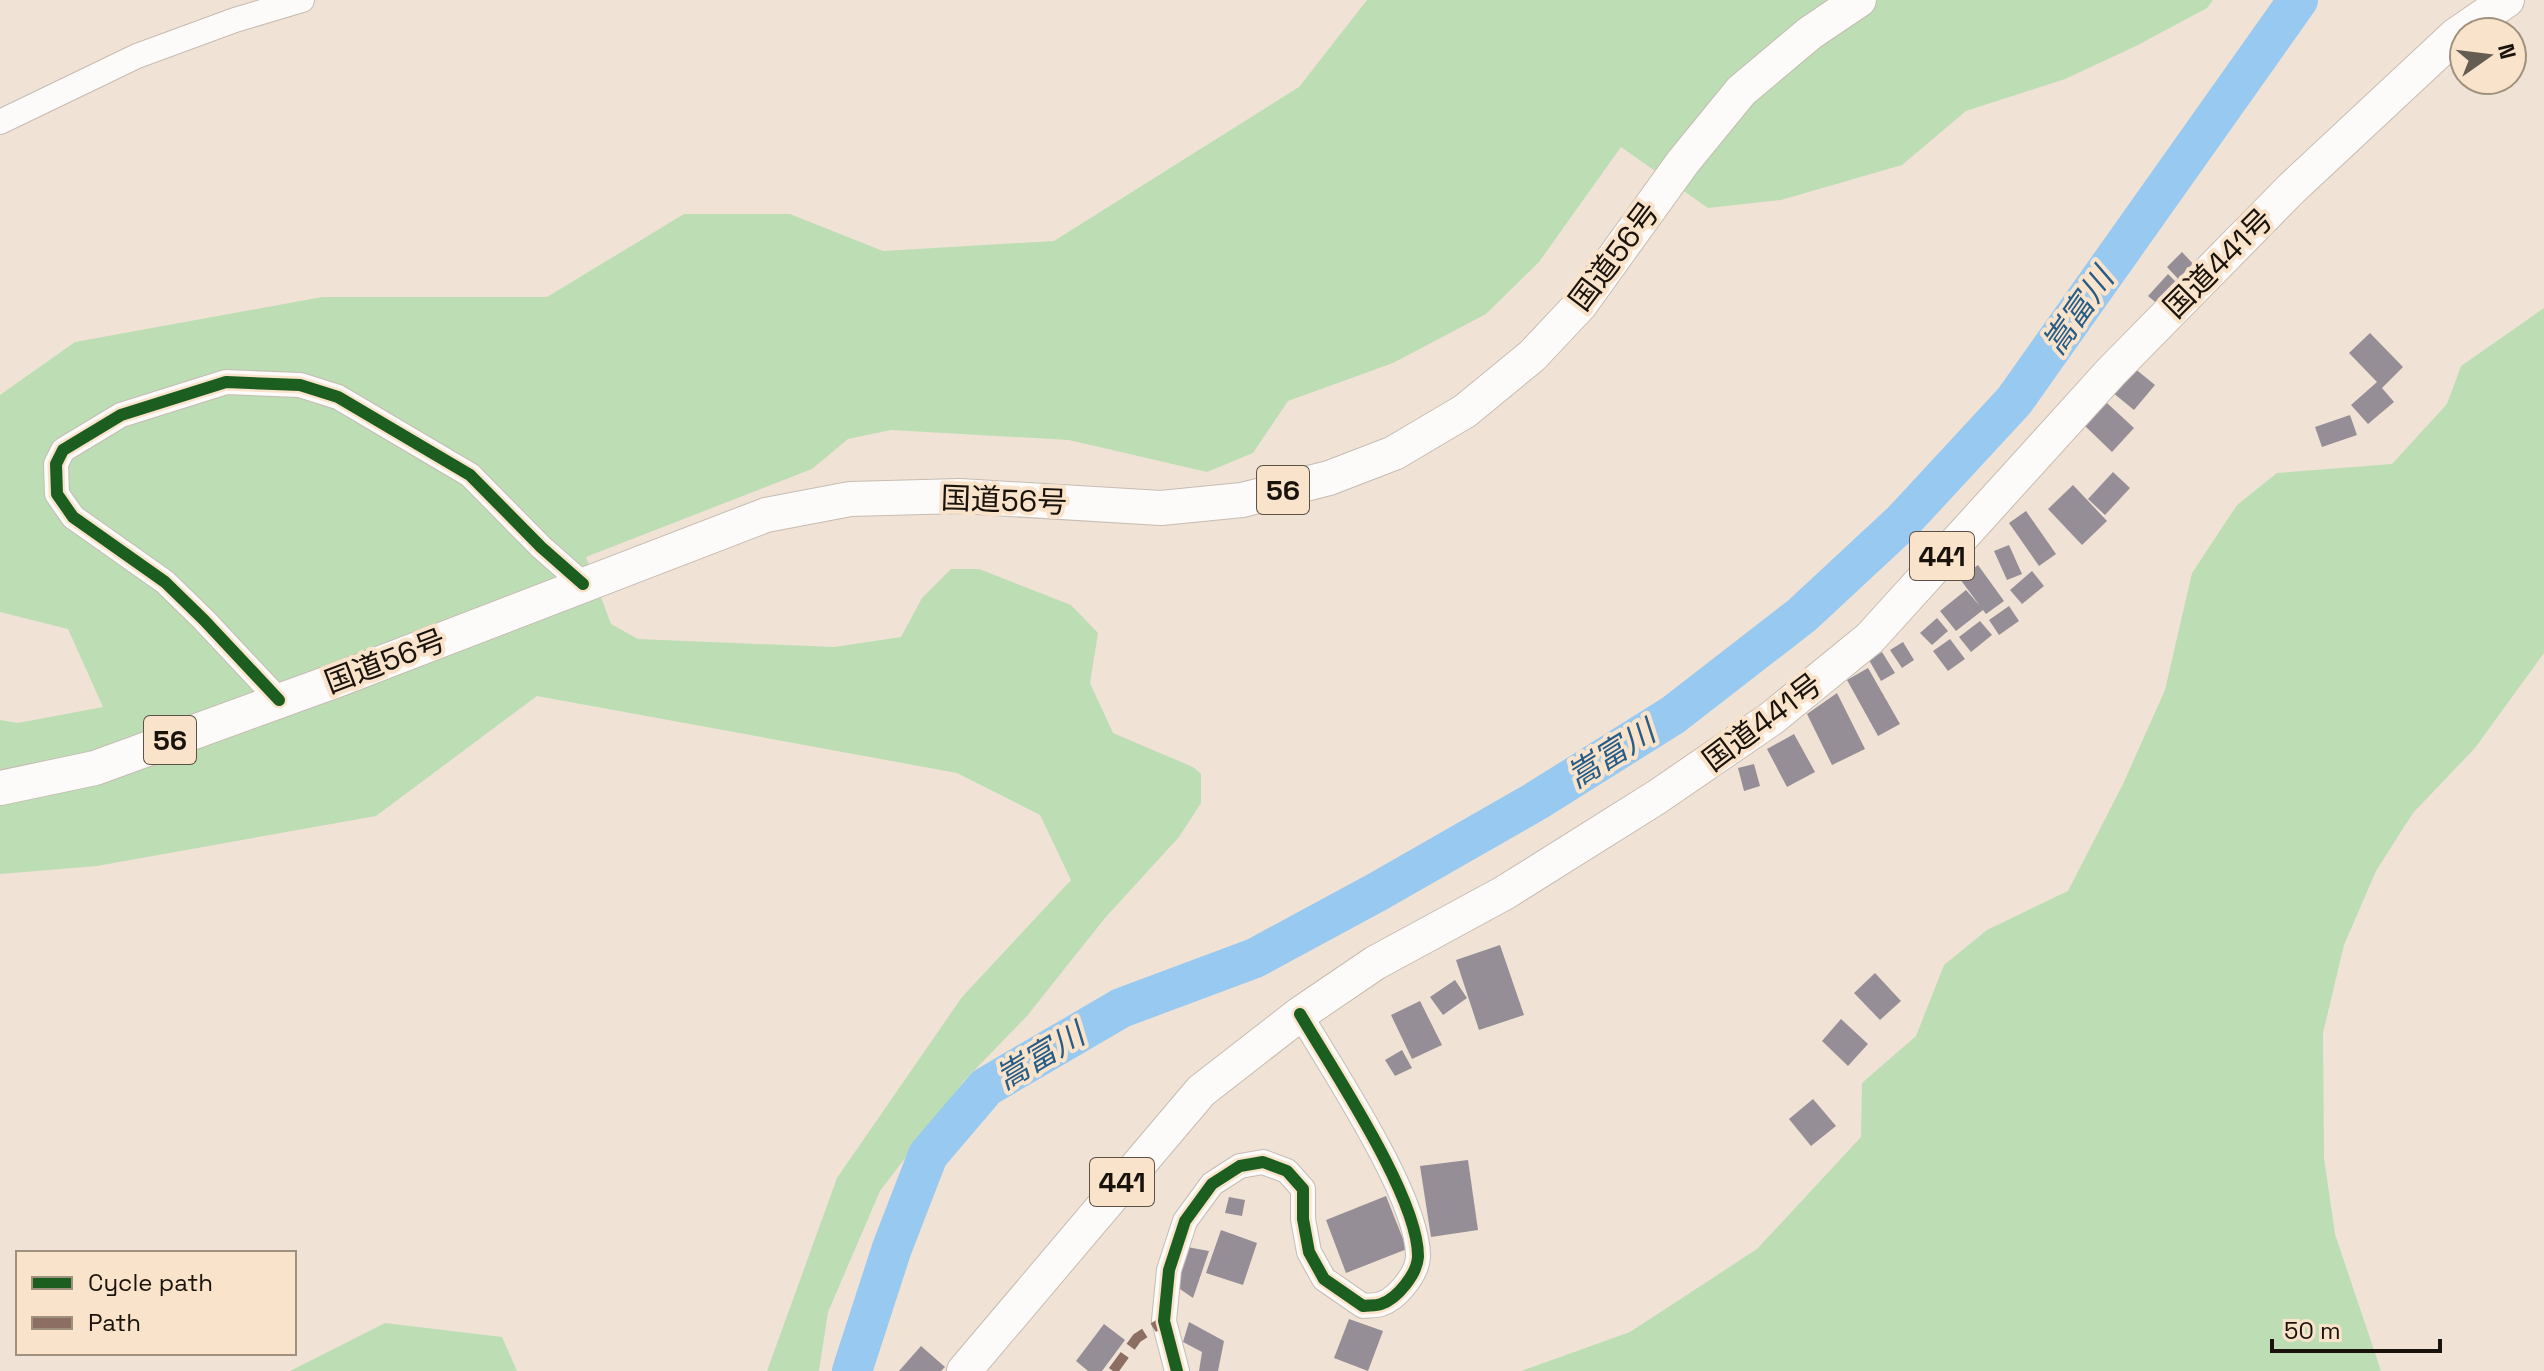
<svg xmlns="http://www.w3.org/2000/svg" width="2544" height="1371" font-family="'Space Grotesk','Noto Sans JP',sans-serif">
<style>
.green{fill:#bdddb5}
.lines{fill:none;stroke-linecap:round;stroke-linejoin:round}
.river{stroke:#98c9f1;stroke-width:40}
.building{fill:#968e96}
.minor-casing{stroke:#c6bcb2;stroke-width:26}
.highway-casing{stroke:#c6bcb2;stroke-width:36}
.minor{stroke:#fdfbf9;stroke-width:24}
.highway{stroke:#fdfbf9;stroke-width:34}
.quiet{stroke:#8d6e63;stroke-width:10;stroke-dasharray:20 10;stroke-linecap:butt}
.cycleway-casing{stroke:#fae3cb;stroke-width:17}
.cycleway{stroke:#1b5e20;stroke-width:12}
.labels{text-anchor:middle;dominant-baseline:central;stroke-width:8;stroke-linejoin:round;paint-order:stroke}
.shield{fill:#fae3cb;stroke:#5d5145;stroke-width:2}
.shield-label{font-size:28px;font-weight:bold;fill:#1a130b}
.street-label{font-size:30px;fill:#1a130b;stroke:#fae3cb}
.water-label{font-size:32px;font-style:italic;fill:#275c86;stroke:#fae3cb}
</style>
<rect width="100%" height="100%" fill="#f0e3d6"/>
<!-- green -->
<g class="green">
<polygon points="1367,0 2213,0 2207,8 2136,46 2065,79 1966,111 1902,165 1781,200 1708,208 1621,147 1539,262 1486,314 1393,363 1288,401 1253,453 1207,472 1069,440 891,430 848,439 812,469 586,557 611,624 638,639 834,647 901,637 922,598 951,569 979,569 1071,605 1098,633 1090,683 1113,733 1193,767 1201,774 1201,803 1179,837 1105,918 1027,1016 964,1081 880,1191 828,1312 819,1371 767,1371 837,1178 962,997 1071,880 1040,815 957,773 537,696 376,816 97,866 0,874 0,720 18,723 103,707 68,629 0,612 0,395 75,342 322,297 547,297 684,214 790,214 883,251 1054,241 1299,87"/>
<polygon points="2544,308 2544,653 2475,748 2413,813 2376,871 2344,945 2323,1033 2324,1158 2335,1234 2381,1371 1521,1371 1630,1332 1757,1249 1861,1137 1862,1083 1916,1036 1944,965 1987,930 2068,891 2123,784 2165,690 2192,573 2237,505 2277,473 2392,464 2447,404 2461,366"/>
<polygon points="385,1323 502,1337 517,1371 290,1371"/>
</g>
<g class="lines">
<!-- river -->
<polyline class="river" points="852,1371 892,1248 928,1155 986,1087 1121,1008 1255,958 1377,892 1536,801 1673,715 1802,615 1902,522 2014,401 2298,0"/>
</g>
<!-- building -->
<g class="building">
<polygon points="2182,252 2198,269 2182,283 2167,267"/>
<polygon points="2168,274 2179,285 2160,306 2148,296"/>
<polygon points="2370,333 2403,367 2382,388 2394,402 2368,424 2351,405 2377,382 2349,353"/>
<polygon points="2133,367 2155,385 2134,410 2112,392"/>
<polygon points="2107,403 2134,428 2112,452 2085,426"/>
<polygon points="2350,415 2357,435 2322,447 2315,427"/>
<polygon points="2113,472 2130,488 2105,515 2088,499"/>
<polygon points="2073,485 2107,521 2082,545 2048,509"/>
<polygon points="2026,511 2056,554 2039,566 2009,523"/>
<polygon points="2009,545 2022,574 2007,580 1994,551"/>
<polygon points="1978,565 2004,601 1986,614 1983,610 1956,631 1940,611 1966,590 1980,606 1960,579"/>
<polygon points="2032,571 2044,586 2022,604 2010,590"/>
<polygon points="2009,606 2019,621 1999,635 1989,620"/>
<polygon points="1937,618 1948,631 1932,645 1920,633"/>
<polygon points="1980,621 1992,635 1971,652 1959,637"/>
<polygon points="1950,639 1965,659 1948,671 1933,651"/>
<polygon points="1903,642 1914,660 1902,668 1890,650"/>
<polygon points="1882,652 1895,673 1881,681 1869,660"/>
<polygon points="1868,668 1900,724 1878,736 1847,680"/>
<polygon points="1837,693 1865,749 1832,765 1807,714"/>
<polygon points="1794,734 1815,772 1787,787 1767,749"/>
<polygon points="1754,764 1760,786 1744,791 1738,768"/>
<polygon points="1500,945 1524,1015 1479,1030 1456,960"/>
<polygon points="1875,973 1901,1001 1880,1020 1854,993"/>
<polygon points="1455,980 1467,998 1443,1015 1430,997"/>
<polygon points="1420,1001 1442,1045 1412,1059 1391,1015"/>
<polygon points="1841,1019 1868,1044 1848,1066 1822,1041"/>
<polygon points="1402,1050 1412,1068 1395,1076 1385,1060"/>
<polygon points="1813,1099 1836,1126 1811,1146 1789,1119"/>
<polygon points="1468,1160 1478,1230 1431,1237 1420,1166"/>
<polygon points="1386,1196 1407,1249 1346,1273 1326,1220"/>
<polygon points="1229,1197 1245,1200 1242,1216 1225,1213"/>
<polygon points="1221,1230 1257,1243 1243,1285 1206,1273"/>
<polygon points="1187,1247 1209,1251 1193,1298 1177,1287"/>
<polygon points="1349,1319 1383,1331 1368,1371 1334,1358"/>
<polygon points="1189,1322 1224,1341 1218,1371 1199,1371 1202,1352 1183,1342"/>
<polygon points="1104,1324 1125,1340 1102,1371 1088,1371 1076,1361"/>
<polygon points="921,1346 945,1367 941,1371 899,1371"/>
</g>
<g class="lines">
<!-- minor casing -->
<g class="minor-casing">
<g id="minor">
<polyline points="0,122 137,56 235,20 302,0"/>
<polyline points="279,700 204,620 165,582 73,517 57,494 56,464 63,450 121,415 226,382 300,385 338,397 470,475 541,547 583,584"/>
<path d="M1177,1371L1164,1321L1169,1270L1185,1221L1212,1184L1240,1166L1263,1162L1287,1171L1303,1189V1219L1309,1252L1324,1279L1363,1306C1368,1305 1376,1306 1381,1304C1397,1299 1417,1274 1418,1257C1419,1198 1332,1069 1300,1014"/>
</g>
</g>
<!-- highway casing -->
<g class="highway-casing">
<g id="highway">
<polyline points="0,788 95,768 337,680 766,515 850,499 960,496 1161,508 1242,500 1329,478 1394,453 1465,411 1532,356 1580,305 1683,162 1741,91 1810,33 1859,0"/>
<polyline points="964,1371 1201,1091 1300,1014 1375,963 1504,893 1657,797 1772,718 1870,638 2111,372 2292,188 2456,35 2507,0"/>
</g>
</g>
<!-- minor -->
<use href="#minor" class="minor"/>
<!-- highway -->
<use href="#highway" class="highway"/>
<!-- quiet -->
<polyline class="quiet" points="1113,1371 1137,1338 1164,1321"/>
<!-- cycleway casing -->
<g class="cycleway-casing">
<g id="cycleway">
<polyline points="279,700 204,620 165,582 73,517 57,494 56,464 63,450 121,415 226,382 300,385 338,397 470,475 541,547 583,584"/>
<path d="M1177,1371L1164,1321L1169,1270L1185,1221L1212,1184L1240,1166L1263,1162L1287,1171L1303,1189V1219L1309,1252L1324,1279L1363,1306C1368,1305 1376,1306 1381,1304C1397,1299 1417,1274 1418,1257C1419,1198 1332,1069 1300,1014"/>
</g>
</g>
<!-- cycleway -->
<use href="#cycleway" class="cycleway"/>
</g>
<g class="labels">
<!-- shield labels -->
<g class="shield">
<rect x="1257" y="466" width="52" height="48" rx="6"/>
<rect x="1910" y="532" width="64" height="48" rx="6"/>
<rect x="144" y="716" width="52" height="48" rx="6"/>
<rect x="1090" y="1158" width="64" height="48" rx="6"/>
</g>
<g class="shield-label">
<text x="1283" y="490">56</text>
<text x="1942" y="556">441</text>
<text x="170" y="740">56</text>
<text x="1122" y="1182">441</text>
</g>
<!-- street labels -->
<g class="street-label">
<text transform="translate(1614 256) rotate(-53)">国道56号</text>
<text transform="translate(2218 263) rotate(-45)">国道441号</text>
<text transform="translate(1004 500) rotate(2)">国道56号</text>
<text transform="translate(385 661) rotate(-21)">国道56号</text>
<text transform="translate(1762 722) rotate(-37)">国道441号</text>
</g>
<!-- water labels -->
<g class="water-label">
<text transform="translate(2078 311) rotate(-55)">嵩富川</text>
<text transform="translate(1611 754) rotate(-32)">嵩富川</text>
<text transform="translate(1040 1056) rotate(-31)">嵩富川</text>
</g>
</g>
<!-- legend -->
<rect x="16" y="1251" width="280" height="104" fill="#fae3cb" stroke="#a0907e" stroke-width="2"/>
<rect x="32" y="1277" width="40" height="12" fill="#1b5e20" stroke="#a0907e" stroke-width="2"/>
<text x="88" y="1291" font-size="24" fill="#1a130b">Cycle path</text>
<rect x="32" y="1317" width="40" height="12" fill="#8d6e63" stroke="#a0907e" stroke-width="2"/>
<text x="88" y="1331" font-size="24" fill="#1a130b">Path</text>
<!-- north arrow -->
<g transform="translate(2488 56) rotate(76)"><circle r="38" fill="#fae3cb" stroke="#a0907e" stroke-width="2"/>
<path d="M0-6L14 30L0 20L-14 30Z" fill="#655c52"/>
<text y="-12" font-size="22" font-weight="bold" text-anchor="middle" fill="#1a130b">N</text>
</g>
<!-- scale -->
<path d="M2272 1339v12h168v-12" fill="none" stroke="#1a130b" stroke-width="4"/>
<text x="2284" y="1339" font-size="24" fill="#1a130b" stroke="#fae3cb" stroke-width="6" paint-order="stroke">50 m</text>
</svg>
